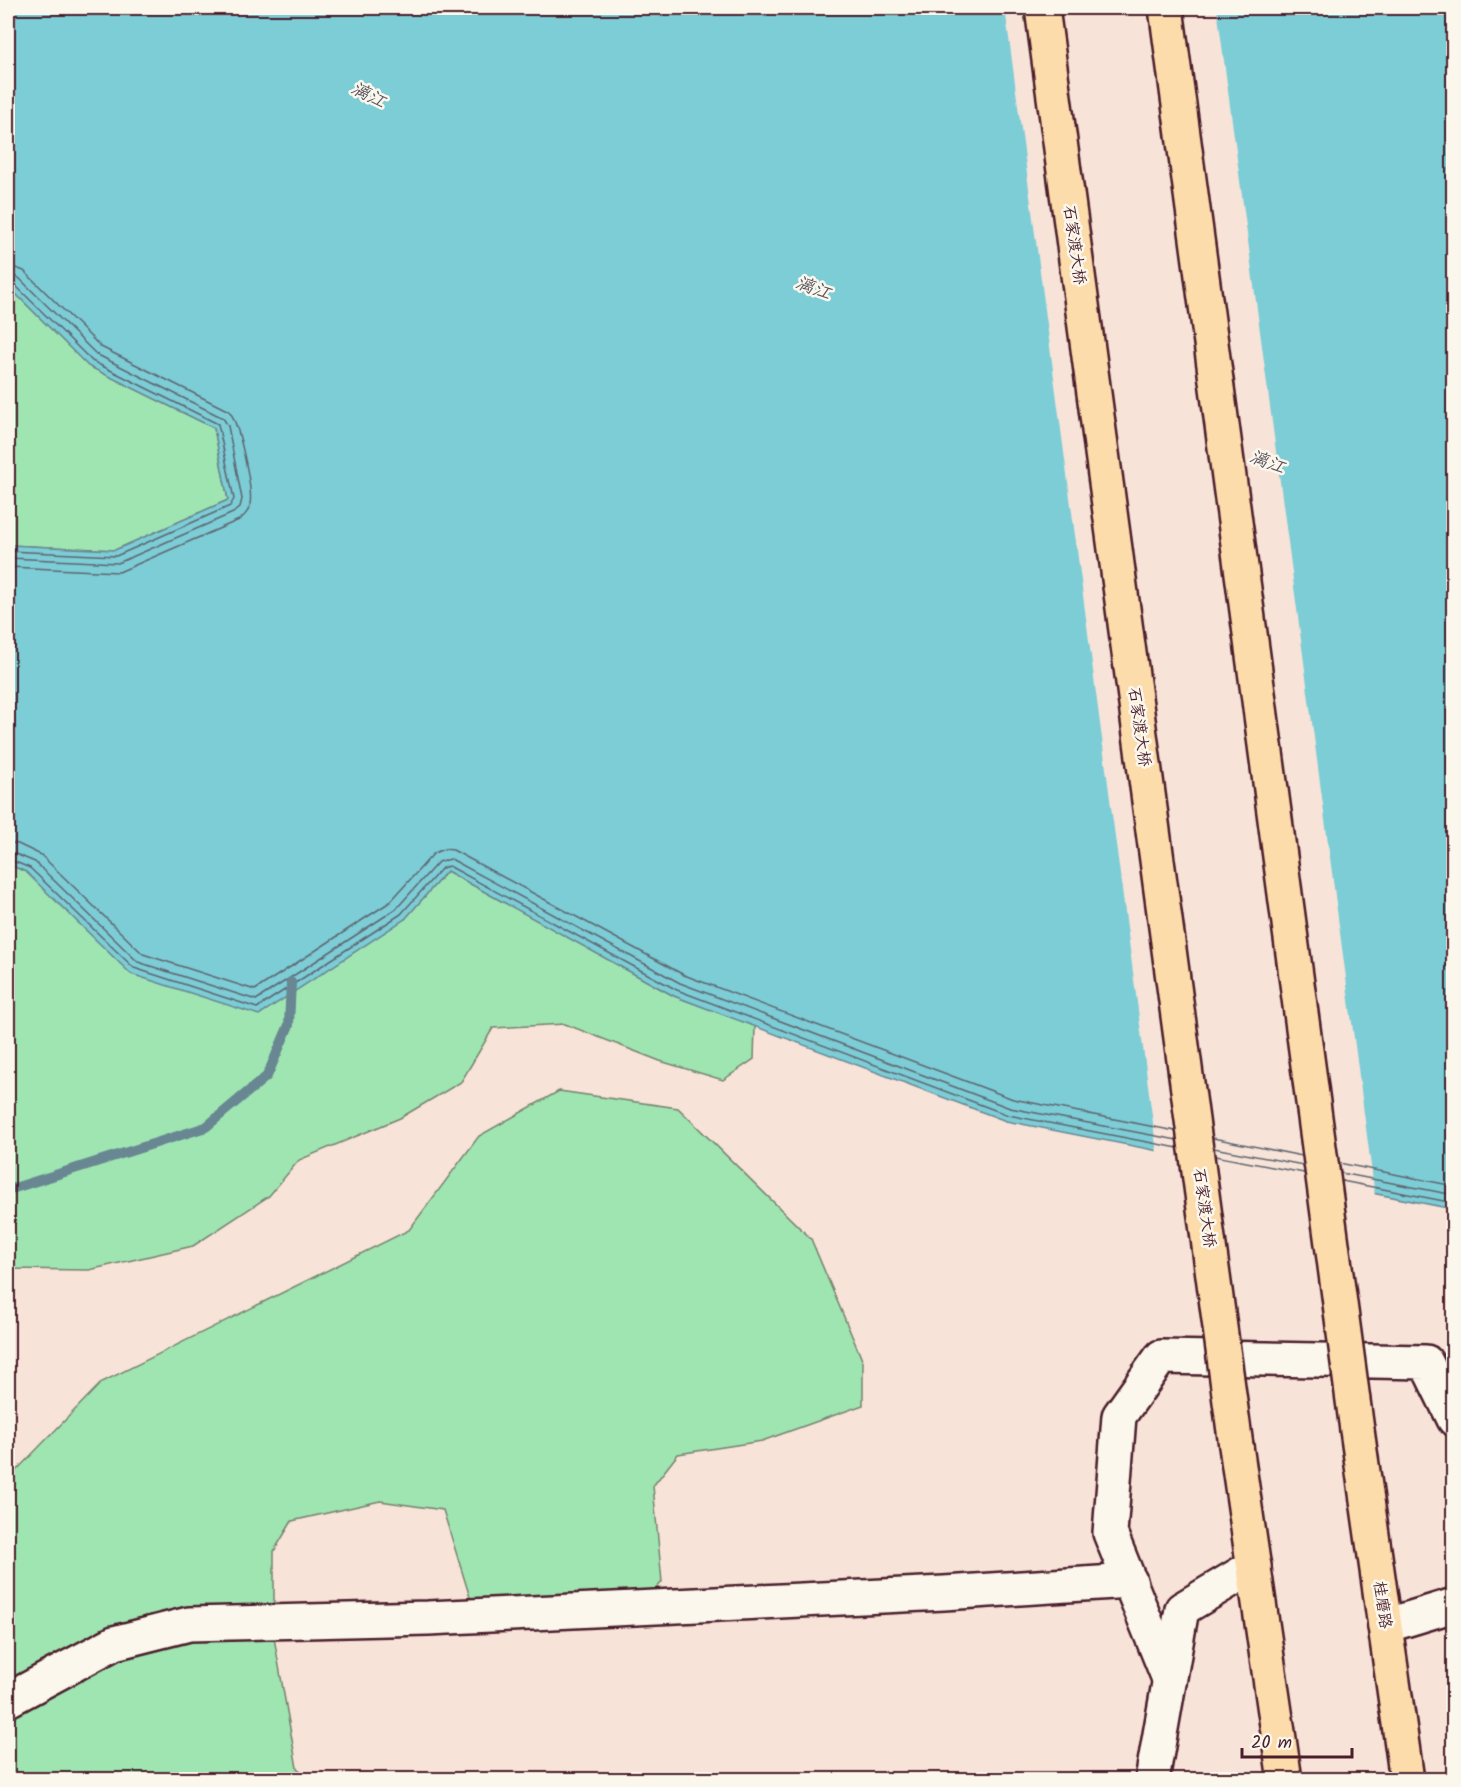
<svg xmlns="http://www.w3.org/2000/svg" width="1461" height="1787" font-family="Kalam,'LXGW WenKai TC',sans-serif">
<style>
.green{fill:#9fe5b1;stroke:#74826e;stroke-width:1.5}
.water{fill:#7ccdd6;stroke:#688792;stroke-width:1.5}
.pier{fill:#f7e3d8}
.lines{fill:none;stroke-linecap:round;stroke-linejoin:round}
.shore{stroke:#5e656f;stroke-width:1.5}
.stream{stroke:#688792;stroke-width:10}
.minor-casing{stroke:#4a1f2b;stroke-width:38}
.primary-casing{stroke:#4a1f2b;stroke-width:38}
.minor{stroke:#fbf7ec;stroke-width:33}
.primary{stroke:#fddcac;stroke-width:33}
.primary-bridge-casing{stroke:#4a1f2b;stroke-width:38;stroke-linecap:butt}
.primary-bridge{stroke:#fddcac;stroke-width:33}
.labels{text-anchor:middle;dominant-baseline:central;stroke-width:5;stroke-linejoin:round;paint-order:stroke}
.street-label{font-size:16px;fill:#4a1f2b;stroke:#fbf7ec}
.water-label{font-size:18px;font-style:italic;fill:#59535e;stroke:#fbf7ec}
</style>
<rect width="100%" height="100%" fill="#f7e3d8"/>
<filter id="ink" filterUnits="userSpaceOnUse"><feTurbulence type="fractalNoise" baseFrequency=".0167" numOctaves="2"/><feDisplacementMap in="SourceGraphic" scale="12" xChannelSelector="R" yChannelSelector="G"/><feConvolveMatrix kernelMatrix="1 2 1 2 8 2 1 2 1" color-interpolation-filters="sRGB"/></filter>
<g filter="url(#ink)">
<!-- green -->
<g class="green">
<polygon points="8,286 88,366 214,428 228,500 115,550 8,545"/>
<polygon points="8,864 26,872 405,919 447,871 674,996 755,1026 754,1059 723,1080 660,1061 565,1024 493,1028 461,1082 400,1118 299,1160 269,1196 193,1246 89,1270 8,1269"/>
<polygon points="559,1091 678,1108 811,1239 863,1362 863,1405 762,1441 678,1454 653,1486 662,1582 640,1607 477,1620 443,1510 380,1501 292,1521 274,1551 274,1638 297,1768 311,1779 8,1780 8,1479 102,1382 409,1230 479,1136"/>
</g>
<!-- water -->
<polygon class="water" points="8,8 1453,8 1453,1209 1006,1121 674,996 447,871 405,919 259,1015 131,974 26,872 8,864 8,545 115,550 228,500 214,428 88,366 8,286"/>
<!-- pier -->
<polygon class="pier" points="1005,8 1217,8 1375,1196 1157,1153"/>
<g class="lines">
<!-- shore -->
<g class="shore">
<path d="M8,265L24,271L101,347L229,411C239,422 253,490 250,504C249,511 245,516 239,520L119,572L8,567"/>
<polyline points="8,274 19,278 96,354 223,418 228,426 242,499 240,507 233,513 118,563 8,558"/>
<polyline points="8,282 15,285 92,361 218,424 234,499 230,506 116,556 8,551"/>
<polyline points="8,842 18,844 41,855 143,954 255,990 390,902 434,853 444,849 453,850 684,975 1013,1099 1175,1131"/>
<polyline points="8,851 35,862 138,962 256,1000 396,909 438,862 451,859 680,983 1010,1108 1177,1140"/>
<polyline points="8,859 30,868 134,968 257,1008 401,914 442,868 449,866 677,990 1008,1115 1178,1148"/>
<polyline points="1213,1138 1302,1156"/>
<polyline points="1214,1148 1303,1165"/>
<polyline points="1215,1156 1304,1173"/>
<polyline points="1339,1163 1454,1186"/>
<polyline points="1341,1173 1454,1195"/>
<polyline points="1342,1181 1454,1203"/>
</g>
<!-- stream -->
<polyline class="stream" points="8,1190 206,1127 267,1076 289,1025 291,982"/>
<!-- minor casing -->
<g class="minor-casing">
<g id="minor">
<polyline points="1385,1626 1454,1605"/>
<polyline points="1169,1679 1110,1533 1119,1416 1161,1357 1426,1362 1454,1419"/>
<polyline points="8,1700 114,1643 189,1624 428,1618 944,1593 1130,1581"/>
<polyline points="1152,1780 1182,1609 1254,1566"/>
</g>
</g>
<!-- primary casing -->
<g class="primary-casing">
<g id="primary">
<polyline points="1357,1430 1407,1780"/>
<polyline points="1236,1446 1285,1780"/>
</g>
</g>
<!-- minor -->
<use href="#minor" class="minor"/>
<!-- primary -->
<use href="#primary" class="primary"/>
<!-- primary-bridge casing -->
<g class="primary-bridge-casing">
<g id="primary-bridge">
<polyline points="1042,8 1236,1446"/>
<polyline points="1166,8 1357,1430"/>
</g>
</g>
<!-- primary-bridge -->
<use href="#primary-bridge" class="primary-bridge"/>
</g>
</g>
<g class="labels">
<!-- street labels -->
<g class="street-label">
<text transform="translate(1074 245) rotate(82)">石家渡大桥</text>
<text transform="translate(1139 727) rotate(82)">石家渡大桥</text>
<text transform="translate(1204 1208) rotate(82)">石家渡大桥</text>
<text transform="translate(1382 1605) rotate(82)">桂磨路</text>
</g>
<!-- water labels -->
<g class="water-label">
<text transform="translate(368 96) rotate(27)">漓江</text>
<text transform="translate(813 289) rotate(21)">漓江</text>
<text transform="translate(1267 463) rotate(21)">漓江</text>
</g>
</g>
<!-- margin -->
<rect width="1461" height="1787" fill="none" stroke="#fbf7ec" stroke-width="30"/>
<rect x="15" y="15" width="1431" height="1757" fill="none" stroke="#4a1f2b" stroke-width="2" filter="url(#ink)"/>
<!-- scale -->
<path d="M1242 1748v9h110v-9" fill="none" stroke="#4a1f2b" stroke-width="3"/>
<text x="1251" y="1748" font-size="18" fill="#4a1f2b" stroke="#fbf7ec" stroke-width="4.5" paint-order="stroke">20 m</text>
</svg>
